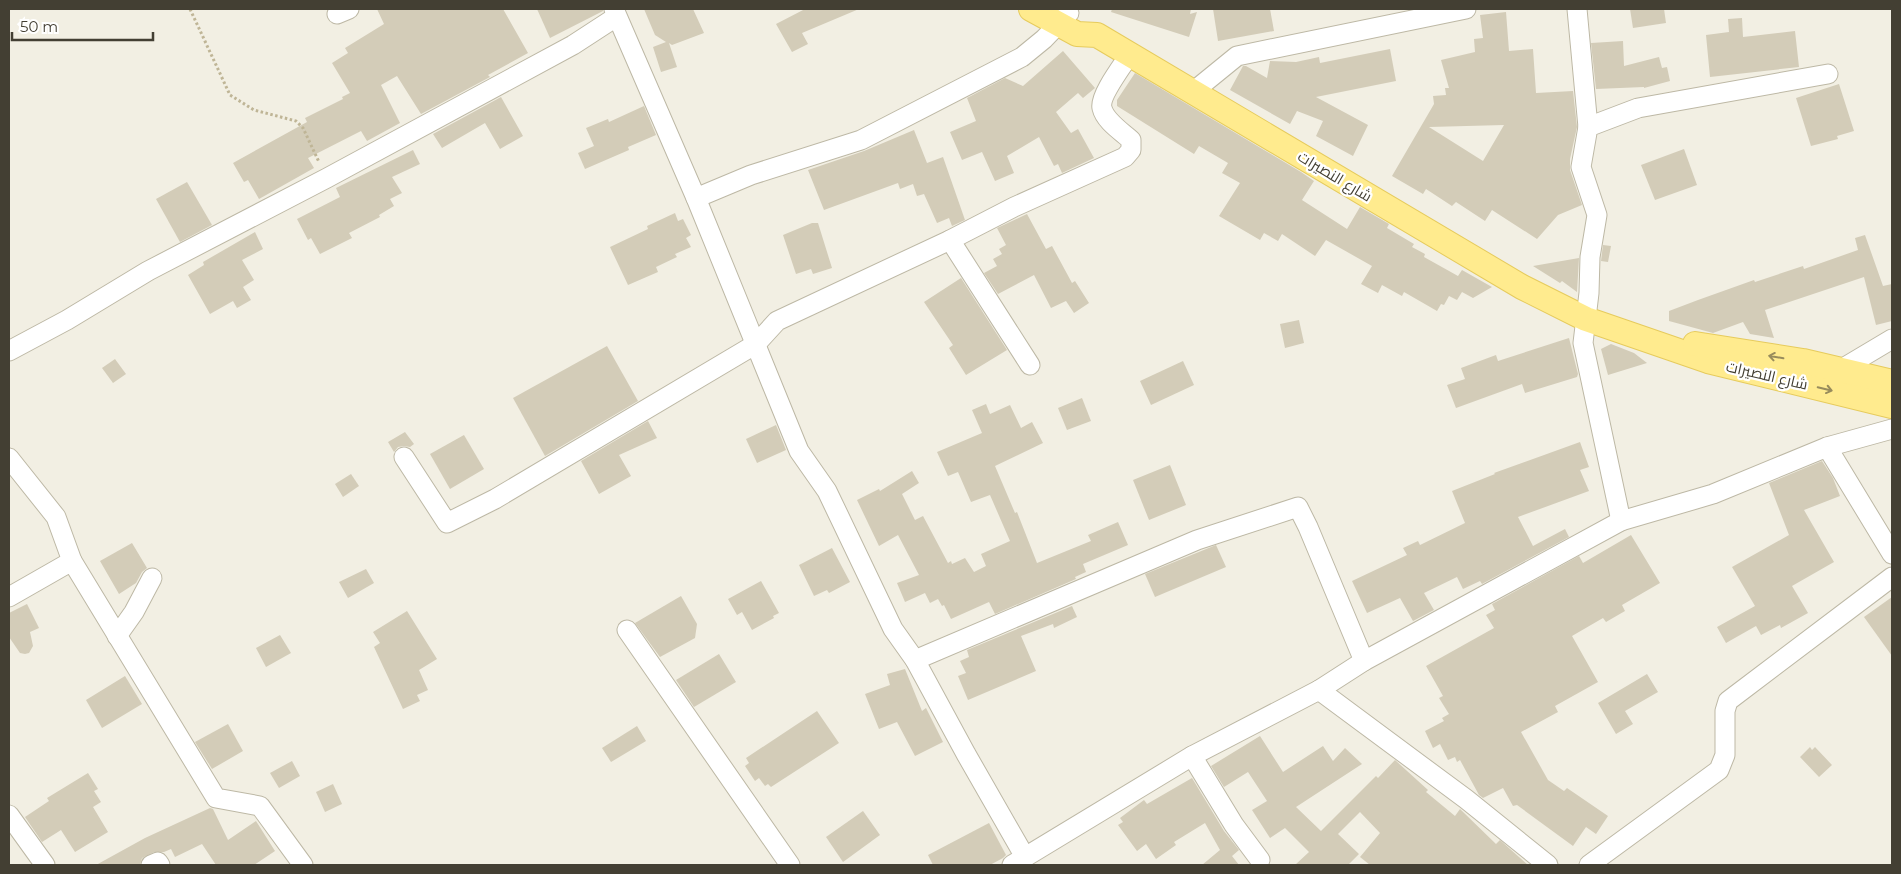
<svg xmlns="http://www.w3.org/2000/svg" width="1901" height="874" font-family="Montserrat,Cairo,sans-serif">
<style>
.building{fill:#d3ccb8;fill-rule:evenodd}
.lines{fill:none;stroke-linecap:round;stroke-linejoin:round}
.minor-casing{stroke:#bdb8a5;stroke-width:21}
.major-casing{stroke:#e6cb5d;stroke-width:26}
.path{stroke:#bfb596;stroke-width:3;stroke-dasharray:2.5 2.5;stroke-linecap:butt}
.minor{stroke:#fff;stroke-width:19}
.major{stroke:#ffeb8e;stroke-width:24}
.oneway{stroke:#988c5c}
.labels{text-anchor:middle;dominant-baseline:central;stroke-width:4.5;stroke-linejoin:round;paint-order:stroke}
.street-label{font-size:15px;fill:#433f33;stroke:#fff}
</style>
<rect width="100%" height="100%" fill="#f2efe3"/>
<!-- building -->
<g class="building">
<polygon points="377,9 503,9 528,53 488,75 490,77 421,114 397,76 381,85 400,123 367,141 361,131 308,158 314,168 259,199 248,180 244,182 233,163 307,122 305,118 343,99 342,97 350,93 332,63 348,53 345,48 384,24"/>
<polygon points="537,9 603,9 603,11 550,38"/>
<polygon points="644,9 693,9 704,33 672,45 669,43 677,67 661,72 653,47 666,42 655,35"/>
<polygon points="805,9 859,9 802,33 808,44 792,52 776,24"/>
<polygon points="1112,9 1191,9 1190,14 1197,12 1189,37 1111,12"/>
<polygon points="1213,9 1270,9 1274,31 1218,41"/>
<polygon points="1630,9 1664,9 1666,23 1633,28"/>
<path d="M1506,12L1509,51L1533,49L1536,93L1573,91L1577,127L1570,159V170L1582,205L1558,215L1537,239L1492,210L1485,221L1456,202L1452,206L1426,189L1423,194L1392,176L1434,104L1433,96L1446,95L1445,88H1449L1441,60L1475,52L1474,39L1483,38L1480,15ZM1504,125L1483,161L1429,127Z"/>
<polygon points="1742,18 1743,37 1795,31 1799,67 1710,77 1706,35 1729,32 1728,19"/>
<polygon points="1623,41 1624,66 1659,57 1662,68 1667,67 1670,81 1644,88 1644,87 1596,89 1591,43"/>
<polygon points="1390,49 1396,81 1316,97 1368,125 1353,156 1316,136 1323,121 1297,111 1290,124 1230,90 1243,66 1246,66 1267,78 1270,61 1296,62 1319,57 1320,63"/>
<polygon points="1063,51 1095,88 1083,98 1078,93 1056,112 1071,133 1078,129 1094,158 1062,173 1058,164 1054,166 1039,137 1007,156 1014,173 995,181 982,152 962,160 950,132 976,121 967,98 1005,78 1023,86"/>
<polygon points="1135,73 1301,172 1314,181 1302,200 1347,229 1360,207 1389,224 1387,228 1414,244 1412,247 1425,254 1424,257 1458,276 1462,270 1492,287 1473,298 1462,292 1457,300 1449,296 1444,305 1441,304 1437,311 1404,292 1402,296 1382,285 1378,293 1361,284 1372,266 1326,240 1315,256 1282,234 1278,241 1264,233 1260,240 1219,216 1240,183 1222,173 1228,163 1199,146 1194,154 1117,106 1117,100"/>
<polygon points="1839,84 1854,131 1837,136 1838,139 1811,146 1796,98"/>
<polygon points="501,97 523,136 500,149 485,123 442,148 433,134"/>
<polygon points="644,106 656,135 628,147 629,150 585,169 578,153 594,146 586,128 608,119 609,122"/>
<polygon points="914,130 927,163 943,157 965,220 952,226 949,218 937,223 924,194 917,196 913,184 900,189 898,183 824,210 808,170 864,151"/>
<polygon points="1684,149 1697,185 1655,200 1641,165"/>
<polygon points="413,150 420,164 392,177 402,193 390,199 394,206 379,215 380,217 349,233 352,238 320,254 311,238 308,240 297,219 340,197 336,188"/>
<polygon points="187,182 212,225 180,242 156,199"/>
<polygon points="675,213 678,221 683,219 691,235 686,238 691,247 675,254 677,257 656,267 658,272 628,285 610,247 648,229 647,226"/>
<polygon points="1027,214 1046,249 1052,246 1072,283 1075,281 1089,303 1074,313 1066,301 1051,308 1034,275 998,294 984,273 997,266 993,259 1002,254 999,249 1006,245 997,228"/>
<polygon points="812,223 818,223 832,268 813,274 811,269 796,274 783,235"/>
<polygon points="255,232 263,249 242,260 254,280 243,287 251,300 237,308 233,301 210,314 188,275 204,265 203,262"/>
<polygon points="1865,235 1883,286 1892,284 1892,321 1876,325 1864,277 1765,310 1774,338 1750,334 1743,322 1713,333 1669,321 1669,311 1698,300 1754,280 1755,282 1803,266 1804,269 1858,250 1855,238"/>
<polygon points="1603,245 1611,246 1608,262 1601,261"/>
<polygon points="1579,258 1577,292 1562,281 1560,283 1533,266"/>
<polygon points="961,278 1007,350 966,375 949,348 953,345 924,302"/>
<polygon points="1299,320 1304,343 1285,348 1280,324"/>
<polygon points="1569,338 1578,374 1577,377 1525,393 1522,384 1456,408 1447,385 1465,379 1461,368 1496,355 1498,361"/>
<polygon points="1611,344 1634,353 1647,363 1608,375 1601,349"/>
<polygon points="607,346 638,401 545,456 513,398"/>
<polygon points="115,359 126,374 113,383 102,368"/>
<polygon points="1183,361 1194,385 1151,405 1140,381"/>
<polygon points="1082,398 1091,421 1067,430 1058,408"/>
<polygon points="986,404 990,414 1010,405 1021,428 1032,422 1043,443 995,466 1015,513 1017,512 1037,563 1091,541 1088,535 1118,522 1128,545 1083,564 1086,572 1075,577 1076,579 995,614 989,602 951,619 944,605 942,606 938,599 930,603 925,593 905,602 897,583 919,575 898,535 879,546 857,500 879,489 880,491 912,471 919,483 902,494 915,520 923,516 948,563 951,561 952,564 965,558 974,572 986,566 981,554 1010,541 990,495 971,502 958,472 948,476 937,452 982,433 972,410"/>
<polygon points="648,421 657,438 619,455 631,476 599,494 581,461"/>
<polygon points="776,425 786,450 757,463 746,439"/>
<polygon points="405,432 414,444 410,447 404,446 398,447 394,452 388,442"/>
<polygon points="464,435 484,469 450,489 430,454"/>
<polygon points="1580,442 1589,467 1580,470 1589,491 1518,517 1533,546 1565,529 1569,537 1482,584 1480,581 1463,589 1457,577 1424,593 1434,610 1413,621 1400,598 1367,613 1352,581 1407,555 1403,548 1418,541 1420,545 1465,523 1452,491 1495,474 1494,473"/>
<polygon points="1822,461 1833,478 1840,496 1804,510 1834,562 1792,586 1808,613 1781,628 1780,625 1761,635 1756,626 1726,643 1717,627 1755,606 1732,567 1789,535 1769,483"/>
<polygon points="1170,465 1186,505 1149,520 1133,480"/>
<polygon points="351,474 359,486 343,497 335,484"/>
<polygon points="1631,535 1660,583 1622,605 1625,611 1606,622 1603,618 1572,636 1598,682 1555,706 1558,712 1521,732 1548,780 1564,791 1567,788 1608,816 1596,834 1586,827 1573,846 1517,805 1513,806 1503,788 1483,798 1479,795 1460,760 1457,762 1455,757 1448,760 1440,744 1433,748 1425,731 1444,721 1442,718 1449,714 1439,698 1443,696 1426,666 1494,628 1486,615 1495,610 1492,604 1579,556 1583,563"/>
<polygon points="132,543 147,568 142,572 136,583 119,594 100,561"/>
<polygon points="1216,545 1226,567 1155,597 1145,574"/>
<polygon points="832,548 850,582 829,593 827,590 814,596 799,565"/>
<polygon points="366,569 374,583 348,598 339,582"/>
<polygon points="761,581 779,613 773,616 774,618 752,630 742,612 737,615 728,599"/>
<polygon points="681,596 697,624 695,638 660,657 635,623"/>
<polygon points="1892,597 1892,656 1864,617"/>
<polygon points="27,604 39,628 30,632 33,646 29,653 25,654 20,653 9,637 9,613"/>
<polygon points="1072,606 1077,617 1054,628 1053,624 1021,636 1036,671 968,700 958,676 966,673 960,661 969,657 967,650"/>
<polygon points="407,611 437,659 419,670 428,690 417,695 420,701 403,709 374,647 380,643 373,632"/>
<polygon points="280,635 291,653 266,667 256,648"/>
<polygon points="719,654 736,682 694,707 676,680"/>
<polygon points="905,669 922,711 926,708 943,742 915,756 897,722 879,729 865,694 890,685 887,674"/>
<polygon points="1647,674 1658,692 1625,711 1633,724 1616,734 1598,703"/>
<polygon points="125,676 142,704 102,728 86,700"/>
<polygon points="817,711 839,743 771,787 768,784 765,786 759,778 755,781 745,766 749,763 746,758"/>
<polygon points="228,724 243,751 212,769 195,742"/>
<polygon points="637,726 646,741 611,762 602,748"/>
<polygon points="1260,736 1283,772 1323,746 1333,761 1345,748 1362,764 1296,807 1321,831 1376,776 1378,778 1395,760 1428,790 1426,792 1455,816 1460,809 1496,844 1500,840 1528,865 1370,865 1360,857 1380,833 1360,812 1338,834 1359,854 1348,865 1295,865 1309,852 1285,828 1270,838 1252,810 1267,801 1248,772 1224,787 1211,766"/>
<polygon points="1810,747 1812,750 1815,747 1832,765 1819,777 1800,757"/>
<polygon points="292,761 300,776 279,788 270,773"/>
<polygon points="88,773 98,789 94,791 101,802 93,807 108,832 75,852 61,830 42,842 25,817 49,801 47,798"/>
<polygon points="1192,778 1224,831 1239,850 1232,856 1239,865 1202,865 1220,850 1205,823 1174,842 1176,845 1156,859 1146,844 1137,851 1118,825 1123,822 1120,818 1144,800 1147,804"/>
<polygon points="333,784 342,804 325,812 316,792"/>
<polygon points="210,808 213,809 228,840 256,821 275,851 254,865 216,865 202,844 175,857 171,849 164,852 154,852 142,858 140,865 96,865 145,838"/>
<polygon points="863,811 880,835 843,862 826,837"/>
<polygon points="989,823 1006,855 1003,858 990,865 933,865 928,855"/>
</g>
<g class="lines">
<!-- minor casing -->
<g class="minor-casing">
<g id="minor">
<polyline points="614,9 696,198 799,451 827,491 893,629 915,660 966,754 1025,857"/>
<polyline points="1577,9 1588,127"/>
<polyline points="337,14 349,9"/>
<polyline points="1194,91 1237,56 1466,9"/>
<polyline points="696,198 751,175 861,140 1022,57 1044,39 1069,13"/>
<polyline points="950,240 1030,365"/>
<polyline points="9,351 67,320 148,271 327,178 573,45 616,17"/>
<polyline points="1840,370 1892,339"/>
<polyline points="1827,447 1892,554"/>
<path d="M404,457L447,523L495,499L756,344L777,321L950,240L1014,207L1125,157L1131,150V140C1121,131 1105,121 1102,108C1099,96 1123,65 1130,54"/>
<polyline points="9,458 56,517 72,561"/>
<polyline points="1621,521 1583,343 1589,293 1590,257 1597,215 1581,167 1588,127 1638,108 1828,74"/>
<polyline points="9,597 72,561 216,798 260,806 303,865"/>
<polyline points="627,630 790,865"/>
<polyline points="117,636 134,612 152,578"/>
<polyline points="915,660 1197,540 1298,507 1308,527 1364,661"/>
<polyline points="1319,690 1364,661 1621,521 1713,494 1827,447 1892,429"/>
<polyline points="1192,756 1234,825 1260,860"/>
<polyline points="9,815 45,865"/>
<polyline points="151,865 158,862 160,865"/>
<polyline points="1012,865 1192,756 1319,690 1466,799 1548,865"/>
<polyline points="1589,865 1719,770 1725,755 1725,711 1728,701 1892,577"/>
</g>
</g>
<!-- major casing -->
<g class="major-casing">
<g id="major">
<polyline points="1031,9 1077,34 1097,35 1522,287 1586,319 1708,361 1892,406"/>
<polyline points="1695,344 1803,361 1892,382"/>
</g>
</g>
<!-- path -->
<polyline class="path" points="190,9 230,95 254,110 296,121 303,128 319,162"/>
<!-- minor -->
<use href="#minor" class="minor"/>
<!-- major -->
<use href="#major" class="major"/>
</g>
<!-- one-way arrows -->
<defs><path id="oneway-shaft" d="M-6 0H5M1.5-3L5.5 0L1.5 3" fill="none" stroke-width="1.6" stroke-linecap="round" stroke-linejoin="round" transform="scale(1.25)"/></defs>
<g class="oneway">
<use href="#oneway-shaft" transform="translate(1776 357) rotate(-170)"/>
<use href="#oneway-shaft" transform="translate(1825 389) rotate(13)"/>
</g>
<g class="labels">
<!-- street labels -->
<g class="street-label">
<text transform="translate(1335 176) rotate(31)">شارع النصيرات</text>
<text transform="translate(1767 375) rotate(13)">شارع النصيرات</text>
</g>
</g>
<!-- border -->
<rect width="1901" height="874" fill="none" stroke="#433f33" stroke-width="20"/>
<!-- scale -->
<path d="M12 32v8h141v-8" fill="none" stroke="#433f33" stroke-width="2.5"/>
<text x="20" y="32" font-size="15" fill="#433f33" stroke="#ffffff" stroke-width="4" paint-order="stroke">50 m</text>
</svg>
